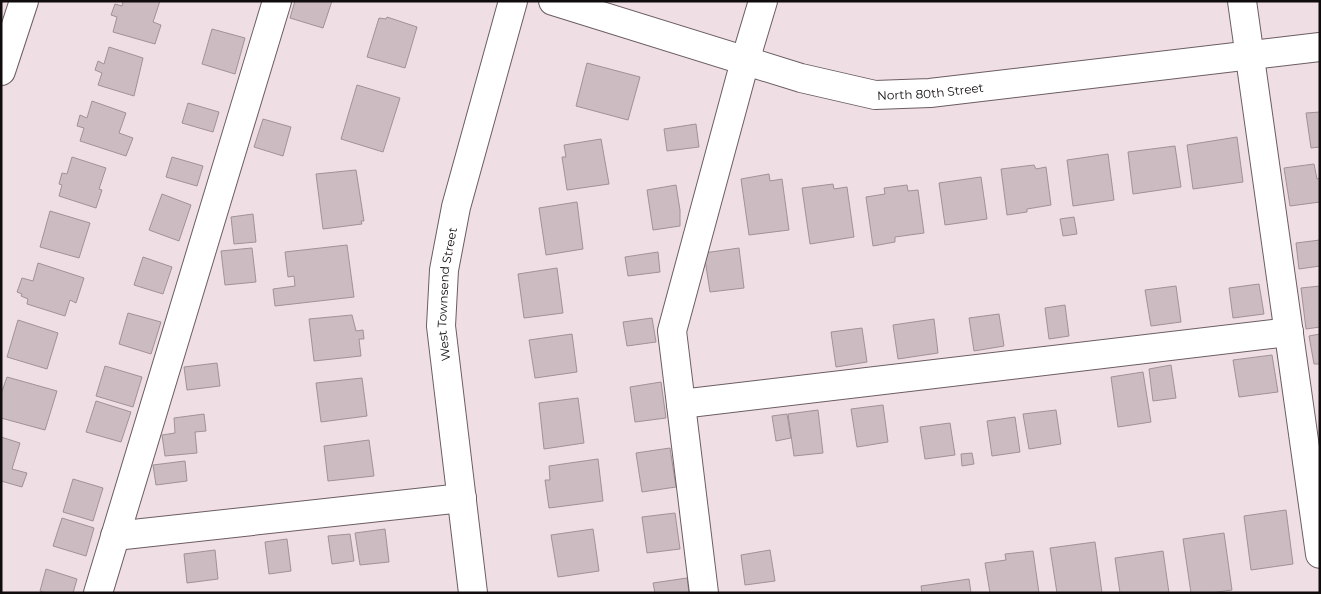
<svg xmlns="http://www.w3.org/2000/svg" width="1321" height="594" font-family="Montserrat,sans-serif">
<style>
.building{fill:#ccbcc2;stroke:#a19298}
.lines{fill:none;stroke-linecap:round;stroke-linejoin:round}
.minor-casing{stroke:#6b5d63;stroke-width:30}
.major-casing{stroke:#6b5d63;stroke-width:30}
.minor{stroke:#fff;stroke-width:28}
.major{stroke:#fff;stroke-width:28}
.labels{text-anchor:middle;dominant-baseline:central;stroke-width:4;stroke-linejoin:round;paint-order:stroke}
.street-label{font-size:12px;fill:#100b0d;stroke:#fff}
</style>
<rect width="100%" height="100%" fill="#efdee4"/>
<!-- building -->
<g class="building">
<polygon points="123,1 160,1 153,22 161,25 155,44 113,32 117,17 111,15 115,4 122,6"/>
<polygon points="295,1 332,1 323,28 290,18"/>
<polygon points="387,17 417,27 405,68 367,57 379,18 386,19"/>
<polygon points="212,29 245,38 235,74 202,64"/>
<polygon points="109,47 143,58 134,96 98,85 102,73 95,70 98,61 104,64"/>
<polygon points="587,63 640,77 628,120 576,106"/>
<polygon points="357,85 400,98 383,152 341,139"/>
<polygon points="92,101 126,113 119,133 133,138 126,156 80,141 84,128 77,126 80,115 87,118"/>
<polygon points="188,103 219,112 213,132 182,123"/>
<polygon points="1320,112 1320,147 1311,148 1306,113"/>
<polygon points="263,119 291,127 283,156 254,147"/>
<polygon points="696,124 699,147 667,151 664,129"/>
<polygon points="1237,137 1243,182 1193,189 1187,145"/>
<polygon points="601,139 609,184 567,190 562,157 566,157 564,145"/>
<polygon points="1175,146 1181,187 1133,194 1128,152"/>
<polygon points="1108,154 1114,200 1073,206 1067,160"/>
<polygon points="72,157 106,168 99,189 102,190 96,208 59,196 62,185 59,184 62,173 67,174"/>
<polygon points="172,157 203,166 197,186 166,177"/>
<polygon points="1314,164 1317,179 1320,178 1320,202 1290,206 1284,168"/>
<polygon points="1034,165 1036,169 1046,167 1051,205 1027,209 1027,212 1007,215 1001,169"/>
<polygon points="356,170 364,221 361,221 362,224 323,229 316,174"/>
<polygon points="769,174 770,181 782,179 789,230 749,235 741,179"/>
<polygon points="981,177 987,219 945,225 939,183"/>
<polygon points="833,184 834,189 847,187 854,237 810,244 802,188"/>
<polygon points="676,185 680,210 680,226 653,230 647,190"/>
<polygon points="907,185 908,191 918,190 924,233 895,237 895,242 873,246 866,197 885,194 884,188"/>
<polygon points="162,194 191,205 179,241 149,230"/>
<polygon points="577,202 583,249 546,255 539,208"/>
<polygon points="50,211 90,223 79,258 40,247"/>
<polygon points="253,214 256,242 234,244 231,217"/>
<polygon points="1074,217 1077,234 1063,236 1060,219"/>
<polygon points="1320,240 1320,266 1299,269 1296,243"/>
<polygon points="347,245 354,297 275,306 273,289 295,286 294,276 288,277 285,252"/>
<polygon points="252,248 256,282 225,285 221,251"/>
<polygon points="739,248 744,288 710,292 704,253"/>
<polygon points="658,252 660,272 628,276 625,257"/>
<polygon points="143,257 172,267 163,294 134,285"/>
<polygon points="38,263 84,278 76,303 70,300 65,316 27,304 28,299 21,296 22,294 17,292 22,278 33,281"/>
<polygon points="557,268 563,313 524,318 518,274"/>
<polygon points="1259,284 1264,314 1233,318 1229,288"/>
<polygon points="1176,286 1181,322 1151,326 1145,290"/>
<polygon points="1320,286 1320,327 1306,329 1301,288"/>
<polygon points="1065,305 1069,336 1049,339 1045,308"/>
<polygon points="128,313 161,322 151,354 119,344"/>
<polygon points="999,314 1004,346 974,351 969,318"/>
<polygon points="352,315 356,331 363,330 364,339 359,339 361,356 314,361 309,319"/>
<polygon points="652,318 656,342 627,346 623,322"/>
<polygon points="934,319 938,353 898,359 893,325"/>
<polygon points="18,320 58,333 47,369 7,357"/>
<polygon points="862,328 867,362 836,367 831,332"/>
<polygon points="572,334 577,372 535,378 529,340"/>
<polygon points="1320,334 1320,364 1314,364 1309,336"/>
<polygon points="1272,355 1278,392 1239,397 1233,360"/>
<polygon points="217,363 220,386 187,390 184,367"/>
<polygon points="1171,365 1176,398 1153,401 1149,369"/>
<polygon points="105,366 142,377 133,407 96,396"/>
<polygon points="1143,372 1151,422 1118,427 1111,377"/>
<polygon points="7,377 57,391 45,430 1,418 1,394"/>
<polygon points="362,378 367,416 321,422 316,383"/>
<polygon points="661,382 666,418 635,422 630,387"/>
<polygon points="578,398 584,443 544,449 539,403"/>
<polygon points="96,401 131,412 121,442 86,432"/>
<polygon points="883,405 888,442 857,447 851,409"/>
<polygon points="818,410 823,453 794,456 788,414"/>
<polygon points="1056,410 1061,444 1029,449 1023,414"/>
<polygon points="204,414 206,431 195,432 197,453 165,456 162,435 175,433 174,418"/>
<polygon points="787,414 791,438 776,441 772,416"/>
<polygon points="1015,417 1020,452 992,456 987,421"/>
<polygon points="950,423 955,455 925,459 920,427"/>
<polygon points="1,437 20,443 12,469 27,473 22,487 1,481"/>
<polygon points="369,440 374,476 328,481 324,446"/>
<polygon points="670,448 676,487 642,492 636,453"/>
<polygon points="972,453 974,464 962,466 961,454"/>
<polygon points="598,459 603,501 549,508 545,480 550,480 549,466"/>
<polygon points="185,461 187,481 156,485 153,465"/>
<polygon points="73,479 103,488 93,521 63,512"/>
<polygon points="1286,510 1293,564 1251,570 1244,516"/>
<polygon points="675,513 680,549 647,553 642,517"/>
<polygon points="62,518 94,528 86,556 53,546"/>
<polygon points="385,529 389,562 360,565 355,533"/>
<polygon points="593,529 599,571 558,577 551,535"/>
<polygon points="1224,533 1232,590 1211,593 1191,593 1183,539"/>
<polygon points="350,534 354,561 332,564 328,536"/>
<polygon points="287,539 291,571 269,574 265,542"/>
<polygon points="1095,542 1102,593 1057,593 1050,548"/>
<polygon points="215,550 218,579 187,583 184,554"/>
<polygon points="770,550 775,581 745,585 741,555"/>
<polygon points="1033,551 1039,593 990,593 985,563 1006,560 1005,554"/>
<polygon points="1163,551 1169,593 1120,593 1115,558"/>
<polygon points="46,569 77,579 73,593 46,593 40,591"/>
<polygon points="687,578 689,593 655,593 653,583"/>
<polygon points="969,579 971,593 922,593 921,586"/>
</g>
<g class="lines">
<!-- minor casing -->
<g class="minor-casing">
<g id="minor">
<path id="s1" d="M553,1L801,78L875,95L930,93L1320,47"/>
<polyline points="1242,1 1320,554"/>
<polyline points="681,404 1289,332"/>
<polyline points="115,536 462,498"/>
<polyline points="98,593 277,1"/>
<path id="s2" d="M473,593L441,326L444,270L456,207L513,1"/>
<polyline points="704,593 672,331 745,61 763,1"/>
</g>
</g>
<!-- major casing -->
<g class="major-casing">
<polyline id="major" points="1,71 24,1"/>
</g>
<!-- minor -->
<use href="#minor" class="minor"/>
<!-- major -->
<use href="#major" class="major"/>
</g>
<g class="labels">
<!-- street labels -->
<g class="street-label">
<text stroke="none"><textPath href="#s1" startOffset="391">North 80th Street</textPath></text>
<text stroke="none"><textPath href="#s2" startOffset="301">West Townsend Street</textPath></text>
</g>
</g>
<!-- border -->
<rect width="1321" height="594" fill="none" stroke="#100b0d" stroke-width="5"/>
</svg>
